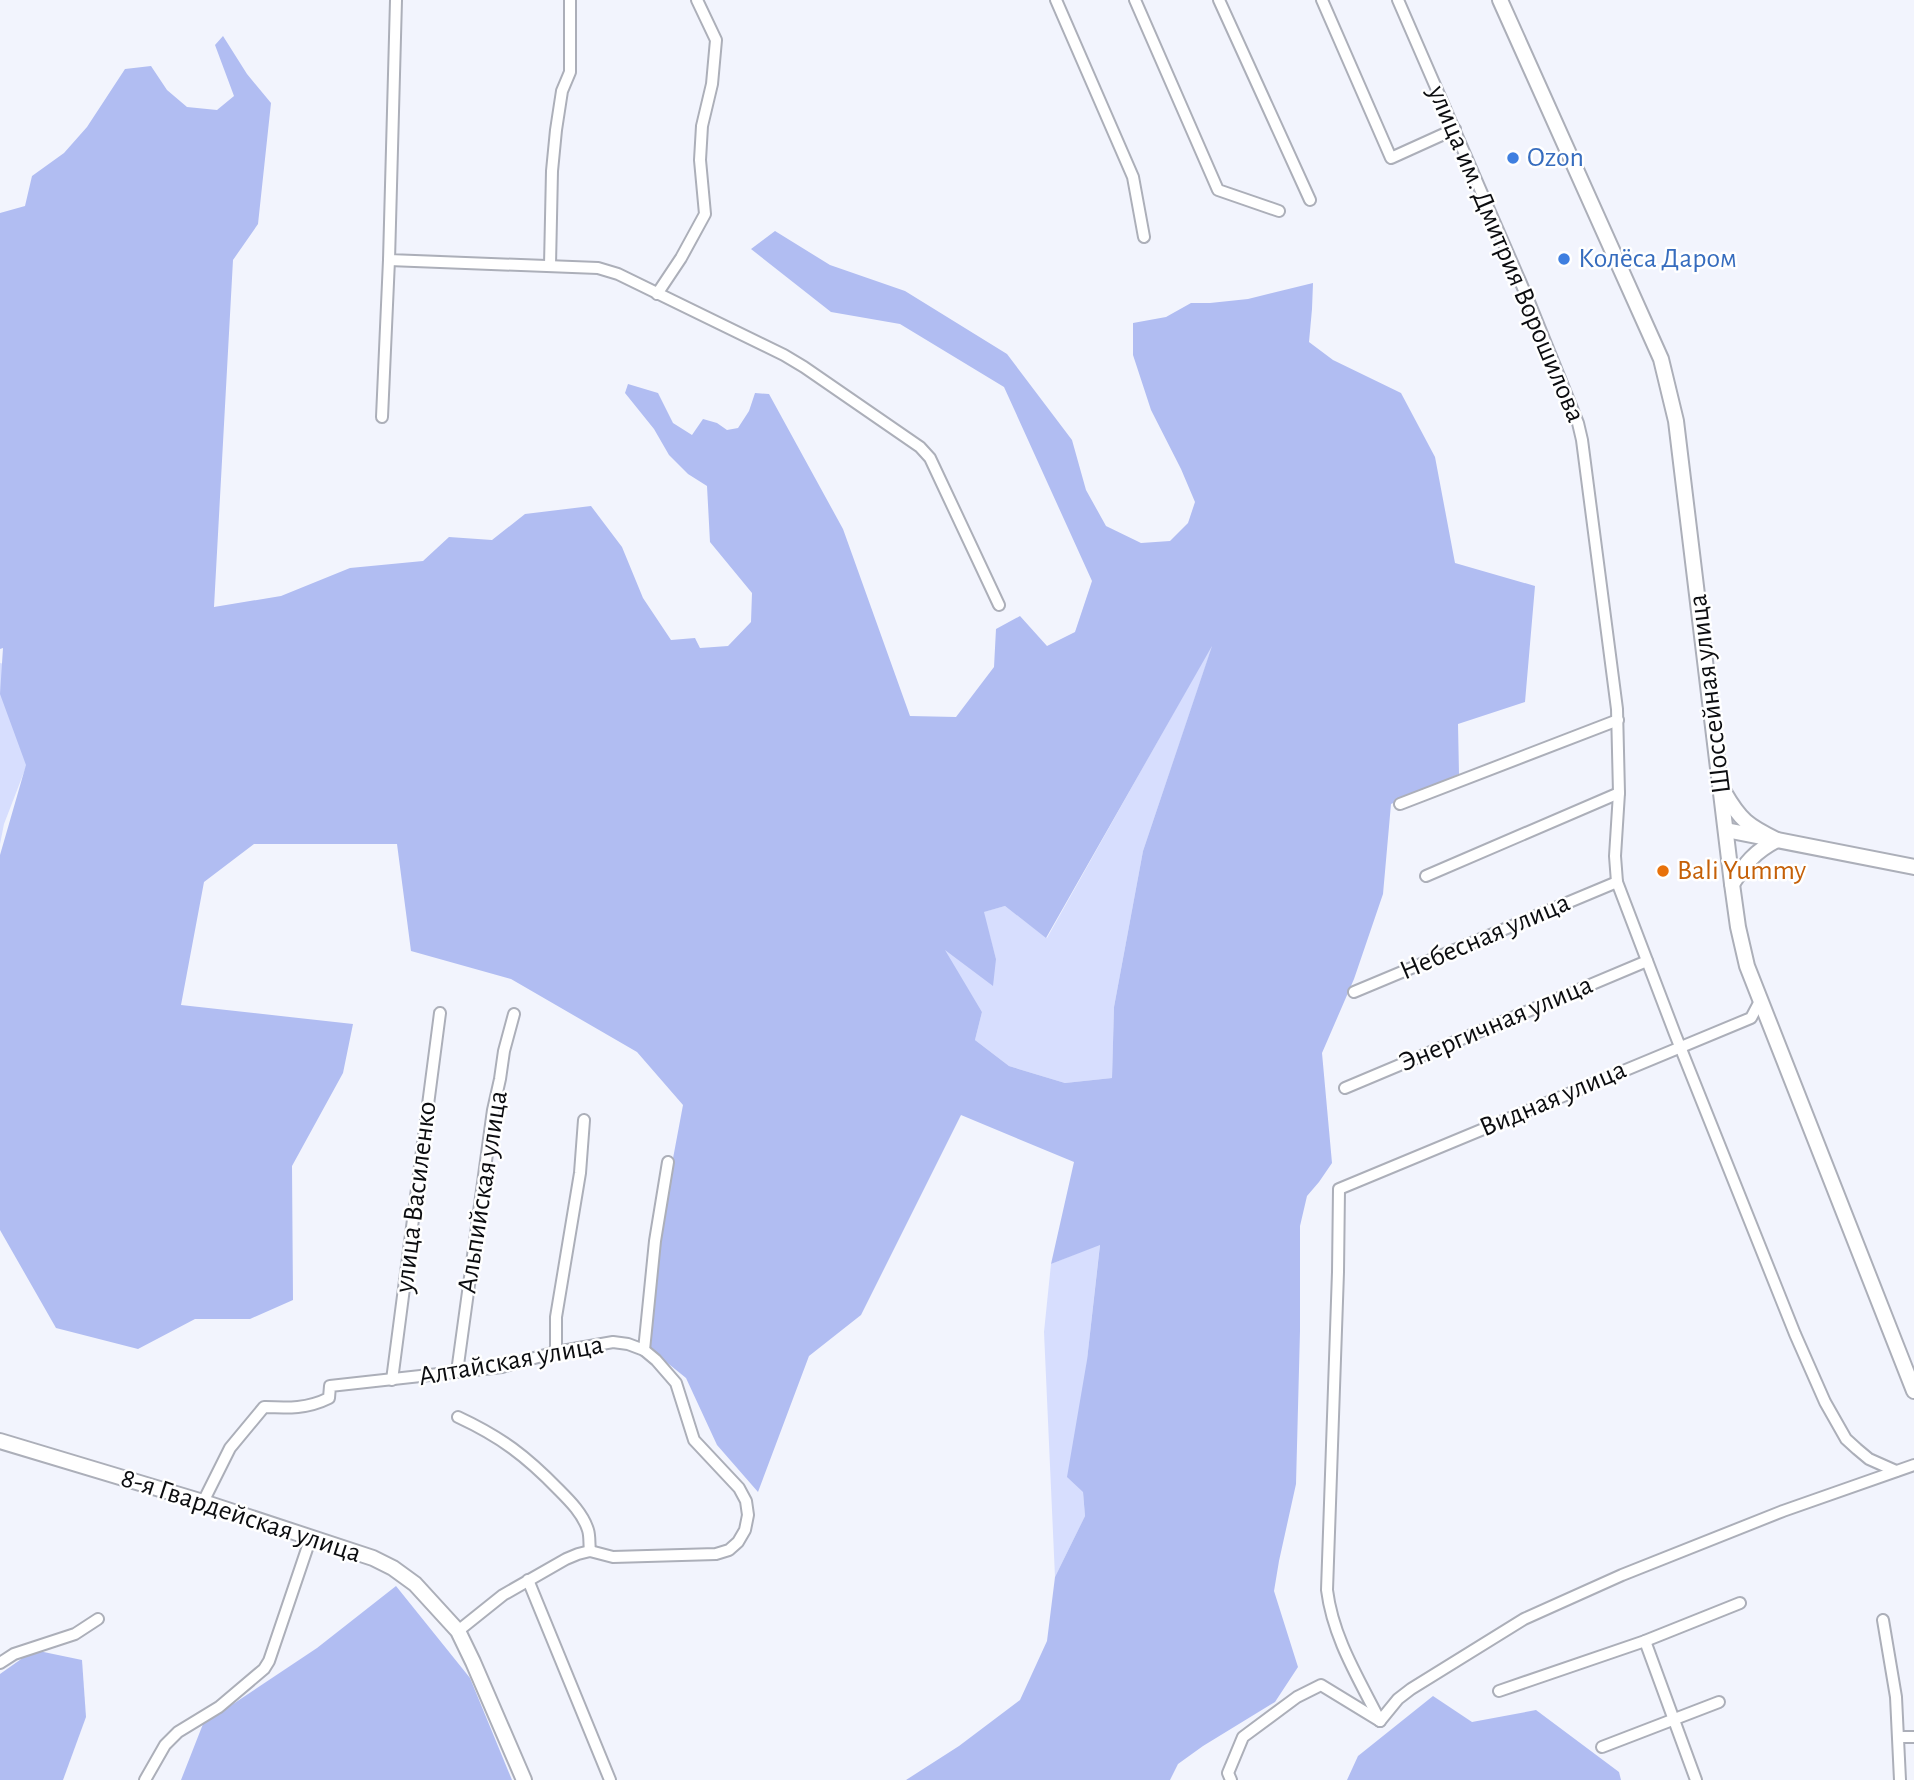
<svg xmlns="http://www.w3.org/2000/svg" width="1914" height="1780" font-family="'Alegreya Sans',sans-serif">
<style>
.green{fill:#d7defe}
.forest{fill:#b1bdf2;fill-rule:evenodd}
.lines{fill:none;stroke-linecap:round;stroke-linejoin:round}
.minor-casing{stroke:#acafb9;stroke-width:14}
.tertiary-casing{stroke:#acafb9;stroke-width:18}
.minor{stroke:#fff;stroke-width:10}
.tertiary{stroke:#fff;stroke-width:14}
.shop-dot{fill:#3f7fe0;stroke:#fff;stroke-width:2.5}
.food-dot{fill:#e8710a;stroke:#fff;stroke-width:2.5}
.labels{text-anchor:middle;dominant-baseline:central;stroke-width:5;stroke-linejoin:round;paint-order:stroke}
.shop-label{font-size:28px;fill:#366cbe;stroke:#fff;text-anchor:start}
.street-label{font-size:28px;fill:#0c0d10;stroke:#fff}
.food-label{font-size:28px;fill:#c56008;stroke:#fff;text-anchor:start}
</style>
<rect width="100%" height="100%" fill="#f2f4fd"/>
<!-- green -->
<g class="green">
<polygon points="1214,641 1143,851 1114,1007 1112,1078 1065,1083 1009,1066 975,1040 982,1012 943,949 996,959 983,912 1005,906 1047,938"/>
<polygon points="0,663 15,666 36,741 4,824 0,844"/>
<polygon points="1100,1244 1087,1360 1083,1492 1085,1516 1055,1577 1044,1332 1051,1264"/>
</g>
<!-- forest -->
<g class="forest">
<path d="M223,36L247,74L271,103L258,224L233,260L214,607L281,596L350,568L423,561L449,537L492,540L525,514L591,506L622,547L643,598L671,640L695,638L700,648L728,646L751,622L752,593L710,542L707,486L688,474L669,455L654,429L625,393L628,384L658,393L673,423L692,435L703,419L717,423L727,430L738,428L749,411L755,393L769,394L843,529L910,716L956,717L994,667L996,629L1020,616L1047,646L1075,632L1092,581L1004,387L900,324L831,312L751,249L775,231L830,265L905,291L1007,354L1072,440L1086,490L1106,526L1141,543L1170,541L1188,523L1195,502L1181,469L1151,410L1133,355V323L1166,317L1191,303H1210L1248,299L1313,283L1312,309L1309,342L1333,360L1401,393L1435,457L1455,563L1535,586L1525,702L1458,724L1459,774L1391,804L1383,894L1354,979L1322,1053L1332,1163L1319,1182L1307,1196L1300,1226V1331L1296,1484L1279,1561L1274,1591L1298,1667L1275,1702L1203,1746L1178,1764L1170,1780H906L959,1746L1020,1700L1047,1641L1055,1577L1085,1516L1083,1492L1067,1477L1087,1360L1100,1245L1051,1264L1074,1162L961,1115L861,1315L809,1356L758,1492L717,1445L686,1378L639,1340L683,1105L637,1052L511,979L411,951L397,844H254L204,882L181,1005L353,1024L343,1073L292,1166L293,1300L250,1319H195L138,1349L56,1328L0,1230V855L26,765L0,694L3,648L0,649V213L25,206L32,176L64,153L87,127L125,69L151,66L167,90L187,107L217,110L234,96L215,45ZM1212,646L1143,851L1114,1007L1112,1078L1065,1083L1009,1066L975,1040L982,1012L945,950L993,986L996,959L984,912L1005,906L1046,938Z"/>
<polygon points="396,1586 470,1678 512,1780 181,1780 203,1724 317,1648"/>
<polygon points="34,1650 82,1660 86,1717 63,1780 0,1780 0,1674"/>
<polygon points="1433,1696 1472,1722 1536,1710 1619,1772 1621,1780 1347,1780 1358,1756"/>
</g>
<g class="lines">
<!-- minor casing -->
<g class="minor-casing">
<g id="minor">
<polyline points="396,0 389,260 598,268 618,274 784,355 804,367 920,447 930,458 999,605"/>
<polyline points="1056,0 1133,177 1144,237"/>
<polyline points="1135,0 1218,190 1279,211"/>
<polyline points="1219,0 1310,200"/>
<polyline points="1322,0 1391,158 1455,129"/>
<polyline points="1398,0 1530,304 1578,423 1582,440 1617,709 1619,793 1615,856 1617,882 1675,1034 1795,1334 1825,1402 1846,1439 1857,1449 1869,1459 1896,1471"/>
<polyline points="550,265 552,171 556,130 562,91 570,72 570,0"/>
<polyline points="657,294 681,258 705,214 700,160 702,126 712,84 716,40 697,0"/>
<polyline points="382,417 389,260"/>
<polyline points="1400,804 1618,720"/>
<polyline points="1426,876 1619,793"/>
<polyline points="1354,992 1617,882"/>
<polyline points="1345,1088 1647,961"/>
<polyline points="644,1350 655,1241 668,1162"/>
<polyline points="556,1352 556,1317 580,1173 584,1120"/>
<polyline points="457,1372 493,1110 500,1079 504,1051 514,1014"/>
<polyline points="392,1380 440,1013"/>
<path d="M458,1417C501,1437 526,1456 559,1490C570,1501 583,1514 588,1530C590,1536 589,1544 590,1551"/>
<path d="M203,1502L230,1448L264,1407C288,1408 307,1409 329,1398L330,1386L502,1367L556,1352L613,1342L628,1344L644,1350L656,1360L676,1383L694,1440L739,1488L746,1501L748,1515L745,1530L738,1542L729,1550L716,1554L613,1557L590,1551L578,1554L566,1559L503,1595L458,1631"/>
<polyline points="528,1580 610,1780"/>
<polyline points="1883,1620 1896,1697 1900,1780"/>
<polyline points="1645,1641 1696,1780"/>
<polyline points="0,1663 14,1654 75,1634 98,1619"/>
<polyline points="1499,1691 1645,1641 1740,1603"/>
<path d="M1380,1721C1359,1679 1333,1638 1327,1590L1338,1272L1339,1189L1751,1018L1760,1001"/>
<polyline points="1380,1721 1398,1699 1411,1689 1524,1619 1622,1575 1783,1511 1914,1465"/>
<polyline points="1899,1737 1914,1737"/>
<polyline points="1602,1747 1719,1702"/>
<polyline points="145,1780 165,1745 178,1732 219,1707 264,1669 269,1661 311,1537"/>
<polyline points="1231,1780 1228,1773 1243,1737 1297,1697 1321,1685 1380,1721"/>
</g>
</g>
<!-- tertiary casing -->
<g class="tertiary-casing">
<g id="tertiary">
<polyline points="1500,0 1661,359 1676,421 1732,884 1738,927 1747,966 1914,1391"/>
<path d="M1724,792C1740,820 1748,826 1777,840C1754,852 1746,863 1732,884"/>
<polyline points="1726,830 1914,867"/>
<polyline points="0,1441 203,1502 373,1558 393,1568 415,1584 458,1631 473,1662 524,1780"/>
</g>
</g>
<!-- minor -->
<use href="#minor" class="minor"/>
<!-- tertiary -->
<use href="#tertiary" class="tertiary"/>
</g>
<!-- markers -->
<g class="shop-dot">
<circle cx="1513" cy="158" r="7"/>
<circle cx="1564" cy="259" r="7"/>
</g>
<circle class="food-dot" cx="1663" cy="871" r="7"/>
<g class="labels">
<!-- shop labels -->
<g class="shop-label">
<text x="1527" y="158">Ozon</text>
<text x="1578" y="259">Колёса Даром</text>
</g>
<!-- street labels -->
<g class="street-label">
<text transform="translate(1506 254) rotate(67)">улица им. Дмитрия Ворошилова</text>
<text transform="translate(1710 694) rotate(-97)">Шоссейная улица</text>
<text transform="translate(1485 937) rotate(-23)">Небесная улица</text>
<text transform="translate(1496 1024) rotate(-23)">Энергичная улица</text>
<text transform="translate(1553 1099) rotate(-23)">Видная улица</text>
<text transform="translate(483 1192) rotate(-81)">Альпийская улица</text>
<text transform="translate(416 1197) rotate(-83)">улица Василенко</text>
<text transform="translate(511 1361) rotate(-10)">Алтайская улица</text>
<text transform="translate(241 1516) rotate(18)">8-я Гвардейская улица</text>
</g>
<!-- food labels -->
<g class="food-label">
<text x="1677" y="871">Bali Yummy</text>
</g>
</g>
</svg>
